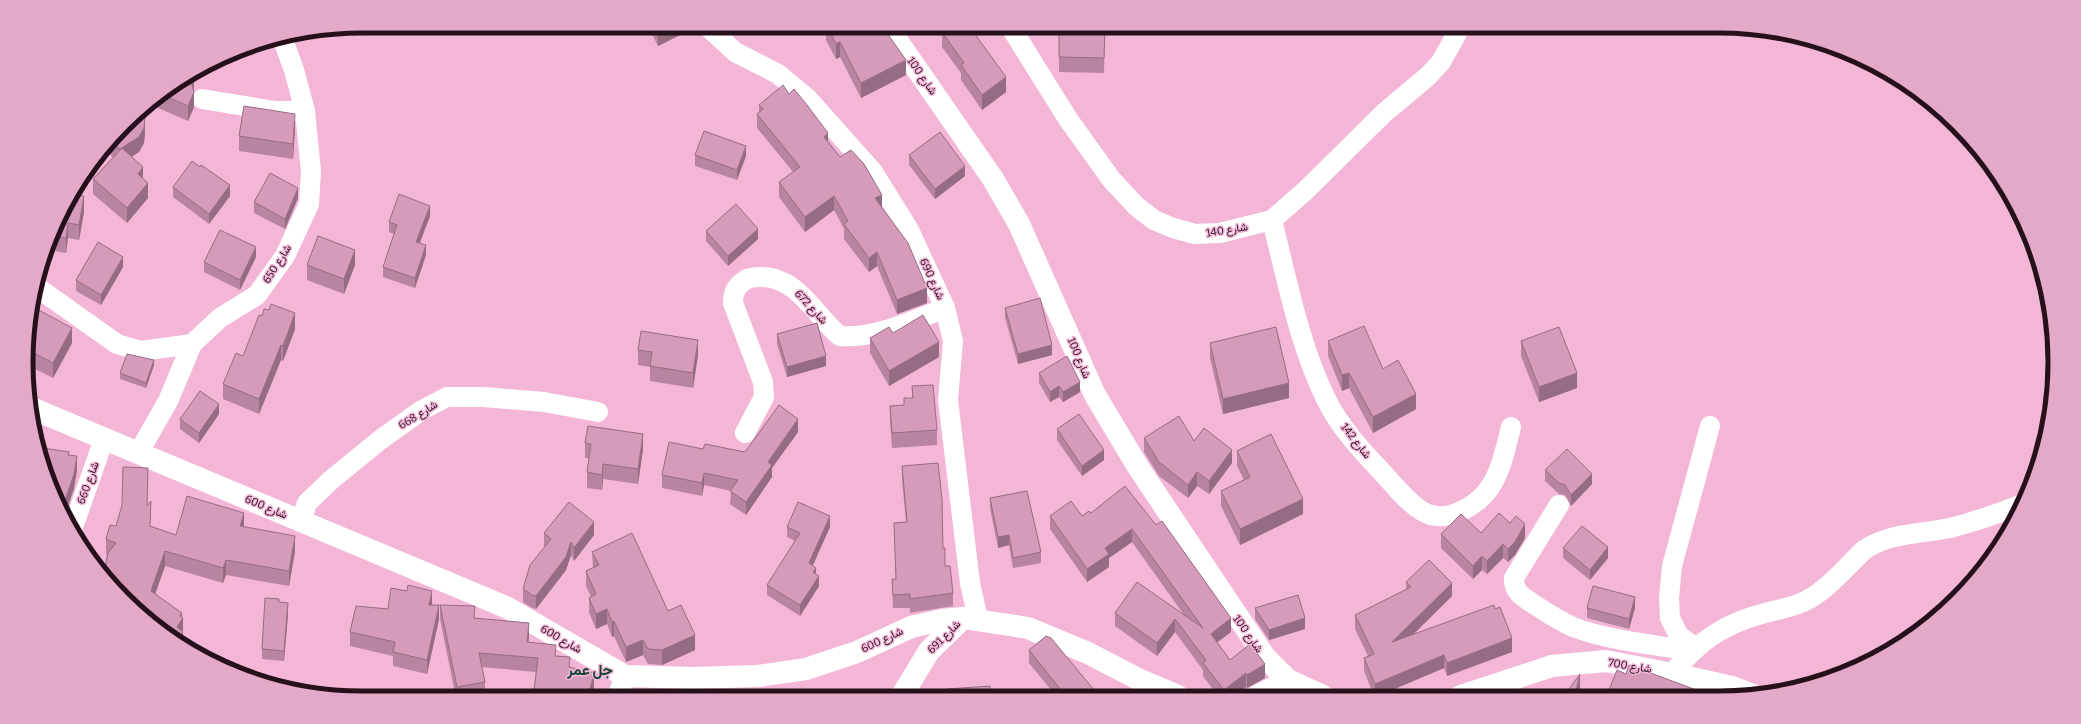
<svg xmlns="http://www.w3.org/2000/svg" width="2081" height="724" font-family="Bitter,Vazirmatn,serif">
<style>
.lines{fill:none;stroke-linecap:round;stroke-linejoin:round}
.minor{stroke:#fff;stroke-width:20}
.secondary{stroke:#fff;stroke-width:22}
.wall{fill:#b884a1}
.shaded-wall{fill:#966c83}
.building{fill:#d69abb;stroke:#966c83}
.labels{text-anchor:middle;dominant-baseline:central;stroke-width:3;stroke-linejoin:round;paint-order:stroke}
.street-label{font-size:11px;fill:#26101c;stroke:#f4b6d7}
.district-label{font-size:15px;font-weight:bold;fill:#144433;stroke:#f4b6d7}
.rim{fill:none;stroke:#26101c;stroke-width:5}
</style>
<rect width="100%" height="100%" fill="#f4b6d7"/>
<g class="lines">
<!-- minor -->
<g class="minor">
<polyline points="707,26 735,52 778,74 807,98 873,172 909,230 945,308 953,341 948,400 970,583 978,619"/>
<polyline points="1010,26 1068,119 1111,179 1136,206 1154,220 1173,228 1195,234 1220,233 1272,220 1305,191 1384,113 1427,77 1441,62 1461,26"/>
<polyline points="202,99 275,111 305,111"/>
<path d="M1272,220C1287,280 1299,344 1326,399C1339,426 1361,450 1381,471C1394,485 1407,502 1422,511C1446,526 1480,505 1492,484C1502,468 1506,446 1511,427"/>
<polyline points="38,288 117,344 141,351 192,344"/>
<path d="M745,433L764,397L763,382L733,303C733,291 737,285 747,279C752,277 757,277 762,277C798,277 816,317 840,336C874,339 914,320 945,308"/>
<polyline points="139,452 168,401 192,344 220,318 257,295 285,256 309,204 311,171 305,111 294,70 282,37"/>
<path d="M1559,505L1514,578C1513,593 1525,598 1535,605C1547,613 1560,621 1573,627C1610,641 1652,644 1691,651"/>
<polyline points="301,522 307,503 331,480 380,440 422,410 447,397 484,397 544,402 598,412"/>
<polyline points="73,527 104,439"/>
<polyline points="1695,647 1679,636 1670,618 1669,598 1672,566 1710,426"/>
<path d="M1672,673C1701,640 1723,624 1765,613C1780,609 1796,607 1809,599C1830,587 1847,566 1864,550C1889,533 1920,534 1950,528C1974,522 1997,514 2020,505"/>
<polyline points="1288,680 1292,696"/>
<polyline points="617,697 625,676"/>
</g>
<!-- secondary -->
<g class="secondary">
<polyline points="887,26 993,179 1019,224 1095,395 1138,467 1265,657 1288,680 1323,696"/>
<polyline points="31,408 506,607 625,676 692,678 758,676 806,669 857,652 911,627 942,620 963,618 1028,628 1088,653 1140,680 1178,696"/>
<polyline points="1257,696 1288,680"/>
<polyline points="1461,696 1552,666 1606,661 1683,676 1732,687 1753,695"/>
<polyline points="901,697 929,651 963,618"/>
</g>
</g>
<!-- wall -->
<g class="wall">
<polygon points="648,26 688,26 688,27 680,31 680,35 658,46"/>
<polygon points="826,26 882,26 906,75 861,98 840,57 836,59 826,40"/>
<polygon points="1105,26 1104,73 1059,72 1059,57"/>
<polygon points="942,32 1006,92 982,110 961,80 961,73 942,47"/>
<polygon points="194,76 194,107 188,121 149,104"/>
<polygon points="759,105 828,141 840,157 882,207 927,303 897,314 877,266 869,272 844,239 844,229 834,210 805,232 779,197 779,182 793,172 757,128 757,114 759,112"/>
<polygon points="140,110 145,133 144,143 139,152 131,157 143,178 148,198 127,223 93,194 93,179 113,157 104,149"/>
<polygon points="295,129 293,159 239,151 239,136"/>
<polygon points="695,155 746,156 737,180 695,166"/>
<polygon points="909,155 965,176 935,199 909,165"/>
<polygon points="200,167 230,196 209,224 173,197 173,187"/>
<polygon points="298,198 285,229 254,213 254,202"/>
<polygon points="84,212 79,240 68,238 66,253 49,250 61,213"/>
<polygon points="430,216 420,243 426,255 415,288 383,277 383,267 394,234 389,232 389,222"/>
<polygon points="706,231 758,239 728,266 706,241"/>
<polygon points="256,257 240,290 204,272 204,262"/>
<polygon points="307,265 355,265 344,294 307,280"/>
<polygon points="123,267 101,305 76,291 76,280"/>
<polygon points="1005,308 1052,355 1018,364 1005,318"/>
<polygon points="35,313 72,343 53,378 27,365 29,318"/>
<polygon points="295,329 283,361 281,360 259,414 223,399 223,384"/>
<polygon points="893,333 939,357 889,386 870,353 870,338"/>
<polygon points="777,334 826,366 787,377 777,344"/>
<polygon points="1328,341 1416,409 1373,433 1349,388 1342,391 1328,356"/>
<polygon points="1521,341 1577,388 1539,402 1521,356"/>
<polygon points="1210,343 1289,398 1223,414 1210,358"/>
<polygon points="638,350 698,355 693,388 650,381 650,367 638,365"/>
<polygon points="154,365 146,388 120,379 120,373"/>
<polygon points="1039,373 1080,392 1063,402 1059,397 1050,402 1039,383"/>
<polygon points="912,386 937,430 937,445 892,448 890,421 890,406 904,405 904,398 912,398"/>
<polygon points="219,414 199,443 180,429 180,419"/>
<polygon points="1057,429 1104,460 1082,476 1057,440"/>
<polygon points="798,432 772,468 772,477 746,515 730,504 731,491 704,485 702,496 662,488 662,475 703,449 745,452"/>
<polygon points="1144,438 1194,441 1232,463 1209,494 1197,486 1188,498 1159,476 1144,452"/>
<polygon points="585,443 643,449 638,484 603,479 602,490 587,488 587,472 589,458 585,458"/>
<polygon points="1237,451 1303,514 1240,545 1221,506 1221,491 1244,480 1237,466"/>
<polygon points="902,466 943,548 945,566 953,593 953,606 910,613 910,608 893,608 892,579 896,579 894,523 906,522 902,479"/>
<polygon points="1545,470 1592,484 1571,506 1565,495 1559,494 1545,481"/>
<polygon points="1125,486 1231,632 1217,642 1230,660 1265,678 1247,688 1246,687 1233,696 1218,696 1203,676 1203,670 1175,632 1157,656 1115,626 1115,613 1184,615 1132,542 1109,558 1109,567 1087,582 1050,529 1050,516 1082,516 1091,513"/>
<polygon points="990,498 1041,552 1041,563 1013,568 1009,545 998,548 990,508"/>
<polygon points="147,505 150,526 176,535 244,526 295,551 289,586 226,575 223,583 165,566 155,594 182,618 183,645 104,573 107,555 106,554 106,539 116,526"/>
<polygon points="787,527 830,527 812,566 819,586 800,616 767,595 767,585 795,541 787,537"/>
<polygon points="544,533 594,535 574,561 571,555 566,570 536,609 532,608 523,602 523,589 545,547 544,546"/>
<polygon points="1481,533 1525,538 1515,555 1508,562 1503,558 1487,574 1482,570 1473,579 1441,548 1441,534"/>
<polygon points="1563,548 1608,558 1590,580 1563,558"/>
<polygon points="592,552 668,611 695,650 662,665 648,664 643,655 626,662 614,636 612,637 607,624 596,629 589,613 589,598 591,597 586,586 586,571 593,568"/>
<polygon points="1406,582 1452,596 1414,634 1512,652 1447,676 1444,668 1378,696 1374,696 1364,671 1364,658 1368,656 1355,629 1355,615 1406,590"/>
<polygon points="279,602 288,614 284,661 262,659 262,649"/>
<polygon points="432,605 439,619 427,674 393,666 393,656 350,646 350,632 388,609"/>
<polygon points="440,605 529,637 528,642 556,656 594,687 533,698 536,672 482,667 485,682 485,696 474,698 456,698 440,619"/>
<polygon points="1255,608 1305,629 1269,640 1255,619"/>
<polygon points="1587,608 1635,608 1629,629 1587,618"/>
<polygon points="1029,650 1099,696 947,695 947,689 990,693 1051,690 1029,663"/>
</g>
<!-- shaded-wall -->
<g class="shaded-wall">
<polygon points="668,26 688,26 688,27 680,31 680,35 658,46 658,31"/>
<polygon points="840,42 840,57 836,59 836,44"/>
<polygon points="906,60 906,75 861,98 861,83"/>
<polygon points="194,76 194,91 191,82"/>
<polygon points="1006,77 1006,92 982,110 982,95"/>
<polygon points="194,92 194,107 188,121 188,106"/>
<polygon points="295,114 295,129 293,159 293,144"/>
<polygon points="145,118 145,133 144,143 139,152 120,164 120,149"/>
<polygon points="828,133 828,148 824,137"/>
<polygon points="746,146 746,156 737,180 737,170"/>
<polygon points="965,166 965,176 935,199 935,189"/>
<polygon points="143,167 143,182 138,174"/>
<polygon points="148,183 148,198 127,223 127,208"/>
<polygon points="230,185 230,196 209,224 209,214"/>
<polygon points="298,188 298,198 285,229 285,219"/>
<polygon points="882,195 882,209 875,198"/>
<polygon points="84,196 84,212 79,240 79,225"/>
<polygon points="834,196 834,210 805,232 805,217"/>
<polygon points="430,206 430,216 416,252 416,242"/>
<polygon points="68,223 68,238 66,253 66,238"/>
<polygon points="758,229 758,239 728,266 728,256"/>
<polygon points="426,245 426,255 415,288 415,278"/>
<polygon points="256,247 256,257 240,290 240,280"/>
<polygon points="355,250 355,265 344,294 344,279"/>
<polygon points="877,252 877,266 869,272 869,258"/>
<polygon points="123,257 123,267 101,305 101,295"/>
<polygon points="927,288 927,303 897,314 897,300"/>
<polygon points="295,313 295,329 283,361 283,346"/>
<polygon points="72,328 72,343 53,378 53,363"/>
<polygon points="698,340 698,355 693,388 693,373"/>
<polygon points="939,342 939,357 889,386 889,371"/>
<polygon points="281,345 281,360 259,414 259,399"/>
<polygon points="1052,345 1052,355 1018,364 1018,354"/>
<polygon points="826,356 826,366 787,377 787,367"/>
<polygon points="154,360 154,365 146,388 146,383"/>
<polygon points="1349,373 1349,388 1342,391 1342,375"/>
<polygon points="1577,373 1577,388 1539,402 1539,387"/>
<polygon points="1080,382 1080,392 1063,402 1063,392"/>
<polygon points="1289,383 1289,398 1223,414 1223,399"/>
<polygon points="1059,386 1059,397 1050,402 1050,392"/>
<polygon points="1416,394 1416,409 1373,433 1373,417"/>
<polygon points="219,404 219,414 199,443 199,433"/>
<polygon points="798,419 798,432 772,468 772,477 746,515 746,502 768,462"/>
<polygon points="643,434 643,449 638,484 638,469"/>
<polygon points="1104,450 1104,460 1082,476 1082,466"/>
<polygon points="1232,450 1232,463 1209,494 1209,481"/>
<polygon points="77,456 77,471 74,489 66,512 63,506"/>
<polygon points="603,464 603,479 602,490 602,475"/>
<polygon points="1197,472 1197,486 1188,498 1188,485"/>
<polygon points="704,473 704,485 702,496 702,483"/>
<polygon points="1592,474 1592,484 1571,506 1571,495"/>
<polygon points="1303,499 1303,514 1240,545 1240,529"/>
<polygon points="244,513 244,528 240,526"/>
<polygon points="830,516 830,527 809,574 809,563"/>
<polygon points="594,522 594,535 574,561 574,548"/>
<polygon points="1525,524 1525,538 1515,555 1508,562 1508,549"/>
<polygon points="1132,529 1132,542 1109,558 1109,567 1087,582 1087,569 1105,548"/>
<polygon points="1009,535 1009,545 998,548 998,537"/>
<polygon points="295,536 295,551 289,586 289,571"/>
<polygon points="571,542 571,555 566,570 536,609 536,596"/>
<polygon points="1503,544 1503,558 1487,574 1487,561"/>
<polygon points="1608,547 1608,558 1590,580 1590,570"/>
<polygon points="165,551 165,566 151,606 151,591"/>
<polygon points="1482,556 1482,570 1473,579 1473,566"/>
<polygon points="226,560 226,575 223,583 223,568"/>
<polygon points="816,568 816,578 813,572"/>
<polygon points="819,576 819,586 800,616 800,605"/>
<polygon points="1452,583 1452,596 1392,655 1392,642"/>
<polygon points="432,591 432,605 429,605"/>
<polygon points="1635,597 1635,608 1629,629 1629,619"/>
<polygon points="288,603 288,614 284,661 284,651"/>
<polygon points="439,605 439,619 427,674 427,660"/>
<polygon points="607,609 607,624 596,629 596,614"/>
<polygon points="182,613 182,619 183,618 183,645 179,643 177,627 180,616"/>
<polygon points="1231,618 1231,632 1211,647 1211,634"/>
<polygon points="1305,618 1305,629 1269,640 1269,630"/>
<polygon points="1175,619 1175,632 1157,656 1157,643"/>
<polygon points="614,621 614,636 612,637 612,622"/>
<polygon points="529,623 529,637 527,655 527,642"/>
<polygon points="695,635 695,650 662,665 662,650"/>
<polygon points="1512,638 1512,652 1447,676 1447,663"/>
<polygon points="643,640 643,655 626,662 626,647"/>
<polygon points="1444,655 1444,668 1378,696 1375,696 1375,684"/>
<polygon points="1265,664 1265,678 1247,688 1247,675"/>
<polygon points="594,673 594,687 592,698 588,698"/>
<polygon points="1246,673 1246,687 1233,696 1224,696 1224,690"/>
<polygon points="1580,674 1580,688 1579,695 1575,695"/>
</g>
<!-- building -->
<g class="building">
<polygon points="655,26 668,26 658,31"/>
<polygon points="827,26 882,26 906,60 861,83 840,42 836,44"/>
<polygon points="951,26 969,26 1006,77 982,95 961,65 964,63 942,32"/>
<polygon points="1059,26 1105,26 1104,58 1059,57"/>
<polygon points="193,76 191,82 194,92 188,106 163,95"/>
<polygon points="783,85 789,94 794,89 807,105 828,133 824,137 840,157 851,150 864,164 882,195 875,198 908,243 927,288 897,300 877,252 869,258 844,224 848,221 834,196 805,217 779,182 800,167 757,114 763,109 759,105"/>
<polygon points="244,106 295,114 293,144 239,136"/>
<polygon points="142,109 145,118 144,128 139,137 120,149 111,141"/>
<polygon points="704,131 746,146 737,170 695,155"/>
<polygon points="940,132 965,166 935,189 909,155"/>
<polygon points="122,148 143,167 138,174 148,183 127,208 93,179"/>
<polygon points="192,161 200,167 201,165 230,185 209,214 173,187"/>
<polygon points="270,173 298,188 285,219 254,202"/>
<polygon points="399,194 430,206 416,242 426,245 415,278 383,267 397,225 389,222"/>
<polygon points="72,195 84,196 79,225 68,223 66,238 54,236 61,213"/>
<polygon points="736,204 758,229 728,256 706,231"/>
<polygon points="220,230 256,247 240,280 204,262"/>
<polygon points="318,236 355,250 344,279 307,265"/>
<polygon points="98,242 123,257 101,295 76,280"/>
<polygon points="1040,298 1052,345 1018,354 1005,308"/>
<polygon points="271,304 295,313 283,346 281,345 259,399 223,384 236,353 243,356 259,315 262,316 264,309 269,310"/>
<polygon points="32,309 35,313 37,309 72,328 53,363 28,350 29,318"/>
<polygon points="923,315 939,342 889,371 870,338 889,327 893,333"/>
<polygon points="817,323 826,356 787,367 777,334"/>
<polygon points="1364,326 1383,369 1398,360 1416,394 1373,417 1349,373 1342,375 1328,341"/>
<polygon points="1276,327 1289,383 1223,399 1210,343"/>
<polygon points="1559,327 1577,373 1539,387 1521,341"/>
<polygon points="641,331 698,340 693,373 650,366 652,352 638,350"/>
<polygon points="127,354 154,360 146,383 120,373"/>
<polygon points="1067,356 1080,382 1063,392 1059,386 1050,392 1039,373"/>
<polygon points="933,385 937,430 892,433 890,406 904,405 904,398 913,398 912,386"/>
<polygon points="200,391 219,404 199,433 180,419"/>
<polygon points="779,405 798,419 768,462 772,465 746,502 730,491 738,480 704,473 702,483 662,475 669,442 703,449 705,444 745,452"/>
<polygon points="1079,414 1104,450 1082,466 1057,429"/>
<polygon points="1179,416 1194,441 1204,428 1232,450 1209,481 1197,472 1188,485 1159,462 1144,438"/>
<polygon points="588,426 643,434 638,469 603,464 602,475 587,472 591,444 585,443"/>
<polygon points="1271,434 1303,499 1240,529 1221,491 1250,477 1237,451"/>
<polygon points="37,447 69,452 68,455 77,456 74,474 63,506 37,449"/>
<polygon points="1567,449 1592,474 1571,495 1565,485 1559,483 1545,470"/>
<polygon points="938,463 942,499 943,548 945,548 945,566 950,566 953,593 910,599 910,594 893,595 892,579 896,579 894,523 907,522 902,466"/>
<polygon points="123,467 148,468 147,506 151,501 150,526 176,535 187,496 244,513 240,526 295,536 289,571 226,560 223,568 165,551 151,591 182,613 180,616 183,618 177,627 183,632 180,635 183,637 179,643 175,641 125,600 101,571 104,573 108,553 116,543 106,539 110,525 116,526 122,505"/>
<polygon points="1125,486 1156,525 1162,521 1231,618 1211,634 1230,660 1250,644 1265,664 1247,675 1246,673 1224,690 1203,663 1206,660 1175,619 1157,643 1115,613 1137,582 1203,628 1132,529 1105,548 1109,554 1087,569 1050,516 1071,501 1082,516 1089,511 1091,513"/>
<polygon points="1027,491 1041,552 1013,558 1009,535 998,537 990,498"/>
<polygon points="569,502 594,522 574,548 571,542 566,557 536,596 532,595 523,589 530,565 551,539 544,533"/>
<polygon points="798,502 830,516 809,563 816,568 813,572 819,576 800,605 767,585 800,533 787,527"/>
<polygon points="1499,513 1510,523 1516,516 1525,524 1515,542 1508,549 1503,544 1487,561 1482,556 1473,566 1441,534 1461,514 1481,533"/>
<polygon points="1582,526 1608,547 1590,570 1563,548"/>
<polygon points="632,533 668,611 681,605 695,635 662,650 648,649 643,640 626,647 614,621 612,622 607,609 596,614 589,598 596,594 586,571 599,565 592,552"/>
<polygon points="1429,560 1452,583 1392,642 1494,605 1495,609 1500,607 1512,638 1447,663 1444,655 1375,684 1364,658 1374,654 1355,615 1411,587 1406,582"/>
<polygon points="408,585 432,591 429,605 439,605 427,660 393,652 395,642 350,632 356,606 388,609 391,588 407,591"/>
<polygon points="1593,586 1635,597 1629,619 1587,608"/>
<polygon points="1298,595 1305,618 1269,630 1255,608"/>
<polygon points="265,598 279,599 279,602 288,603 284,651 262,649"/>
<polygon points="440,605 475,606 474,618 529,623 527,642 556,645 555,656 570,657 569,667 594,673 588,698 524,698 533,698 538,658 479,653 485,682 457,687"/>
<polygon points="1046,636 1051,638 1099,696 937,697 937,696 947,695 947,689 990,686 990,693 1061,690 1029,650"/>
<polygon points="1864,660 1868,663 1861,665"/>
<polygon points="1629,665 1710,695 1607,695 1617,670 1626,674"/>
<polygon points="1580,674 1575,695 1564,696"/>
<polygon points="1494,693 1498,696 1492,696"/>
</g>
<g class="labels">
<!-- street labels -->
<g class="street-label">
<text transform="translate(922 76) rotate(55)">شارع 100</text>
<text transform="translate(1227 230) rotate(-9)">شارع 140</text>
<text transform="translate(277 264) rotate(-58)">شارع 650</text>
<text transform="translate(932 279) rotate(65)">شارع 690</text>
<text transform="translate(811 307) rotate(47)">شارع 672</text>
<text transform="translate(1079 358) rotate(67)">شارع 100</text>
<text transform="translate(418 415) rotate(-32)">شارع 668</text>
<text transform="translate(1356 441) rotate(52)">شارع 142</text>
<text transform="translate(88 483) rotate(-70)">شارع 660</text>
<text transform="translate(266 507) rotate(23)">شارع 600</text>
<text transform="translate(1248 634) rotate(55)">شارع 100</text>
<text transform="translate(944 637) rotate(-45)">شارع 691</text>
<text transform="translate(561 639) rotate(30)">شارع 600</text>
<text transform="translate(882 640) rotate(-25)">شارع 600</text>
<text transform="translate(1630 666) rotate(9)">شارع 700</text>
</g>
<!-- district labels -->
<g class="district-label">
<text x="590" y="670">جل عمر</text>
</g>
</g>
<!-- crop -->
<path d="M0 0H2081V724H0ZM362 33H1719A329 329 0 0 1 2048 362V362A329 329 0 0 1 1719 691H362A329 329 0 0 1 33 362V362A329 329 0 0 1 362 33Z" fill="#e4a9c8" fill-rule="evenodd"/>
<path class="rim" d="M362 33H1719A329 329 0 0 1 2048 362V362A329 329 0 0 1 1719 691H362A329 329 0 0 1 33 362V362A329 329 0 0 1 362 33Z"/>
</svg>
